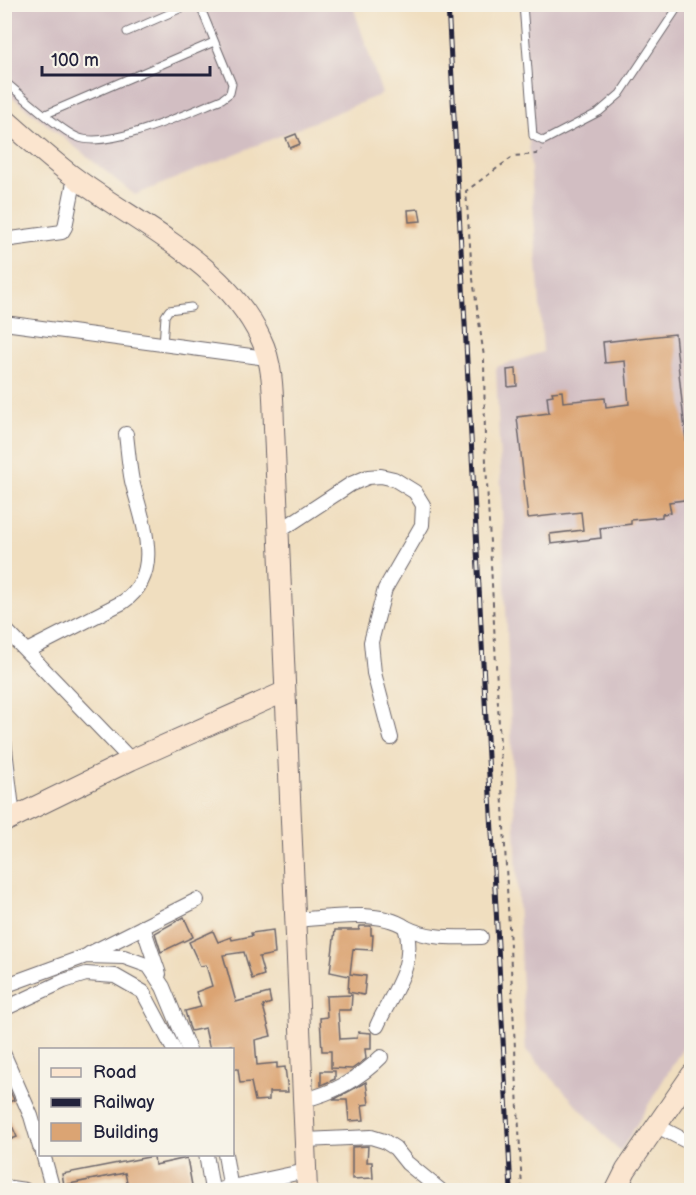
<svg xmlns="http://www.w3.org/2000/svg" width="696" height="1195" font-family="'Balsamiq Sans',sans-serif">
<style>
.industrial{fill:#d2bec2}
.building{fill:#dba473}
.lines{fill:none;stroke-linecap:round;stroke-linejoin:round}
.lane-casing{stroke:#6a6469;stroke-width:9}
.street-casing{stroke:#6a6469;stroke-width:16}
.secondary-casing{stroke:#6a6469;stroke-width:22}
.path{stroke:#6a6469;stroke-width:2;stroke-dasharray:4.5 4.5;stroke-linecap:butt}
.lane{stroke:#fff;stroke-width:7}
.street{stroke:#fff;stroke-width:14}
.secondary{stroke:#fbe5cf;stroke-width:20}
.rail-casing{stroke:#22223b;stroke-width:5}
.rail{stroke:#f7f3e8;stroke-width:3;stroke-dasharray:9;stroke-linecap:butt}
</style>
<rect width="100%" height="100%" fill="#f7f3e8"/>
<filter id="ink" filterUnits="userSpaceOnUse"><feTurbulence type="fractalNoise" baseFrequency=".0167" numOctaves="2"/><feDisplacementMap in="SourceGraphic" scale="12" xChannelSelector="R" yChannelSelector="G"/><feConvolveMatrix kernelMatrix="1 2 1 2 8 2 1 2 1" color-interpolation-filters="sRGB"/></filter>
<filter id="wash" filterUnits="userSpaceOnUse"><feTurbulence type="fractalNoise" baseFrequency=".008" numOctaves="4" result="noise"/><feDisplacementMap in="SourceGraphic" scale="24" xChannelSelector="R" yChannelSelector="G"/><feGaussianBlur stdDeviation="1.35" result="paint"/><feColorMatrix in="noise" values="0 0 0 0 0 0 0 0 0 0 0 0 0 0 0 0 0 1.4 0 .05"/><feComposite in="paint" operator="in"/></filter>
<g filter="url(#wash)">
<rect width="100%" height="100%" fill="#f0debf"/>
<!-- industrial -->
<g class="industrial">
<polygon points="4,5 364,5 354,9 382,94 135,195 5,91"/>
<polygon points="520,5 691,5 691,1034 620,1152 526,1050 521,971 496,367 543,352"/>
</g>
<g id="blocks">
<!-- building -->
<g class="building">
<polygon points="296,134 300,144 290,148 286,138"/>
<polygon points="419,209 421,221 409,222 408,210"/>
<polygon points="675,334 692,499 669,502 671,513 662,514 662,517 631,520 631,524 600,528 601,538 551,544 550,534 583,530 581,512 528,518 517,417 549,413 547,396 553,395 552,392 562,391 563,402 605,398 606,407 629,404 625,361 605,363 603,342"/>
<polygon points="516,369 517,386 508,387 507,370"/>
<polygon points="184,917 193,937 161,952 155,933"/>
<polygon points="360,926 371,926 371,935 373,935 372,950 353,949 350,974 366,976 364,995 348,992 349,976 330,972 335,930 359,930"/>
<polygon points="273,930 275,954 259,957 264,975 252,979 244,952 223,955 236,1002 269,993 271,1003 263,1006 271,1036 255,1040 257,1065 277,1063 277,1068 285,1067 288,1092 269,1092 269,1100 255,1101 251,1082 240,1083 238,1069 232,1069 232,1045 210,1050 205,1028 191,1031 189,1026 185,1011 201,1007 196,992 212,986 206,965 200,966 189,942 213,931 218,942 231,937 232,940 252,936 251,933"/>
<polygon points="352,995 351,1010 338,1010 340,1039 357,1038 358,1032 371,1033 371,1049 365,1049 366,1059 352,1069 331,1068 331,1051 322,1051 320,1018 327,1017 326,996"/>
<polygon points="321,1071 335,1071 335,1079 321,1085"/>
<polygon points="4,1078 14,1100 4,1104"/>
<polygon points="366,1082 369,1104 362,1105 364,1120 349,1121 347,1100 333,1100"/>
<polygon points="4,1108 17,1137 4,1142"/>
<polygon points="368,1146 367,1162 372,1162 373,1178 352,1179 352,1147"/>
<polygon points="154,1156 155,1165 187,1158 193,1191 129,1191 125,1173 64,1185 62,1174"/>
</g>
</g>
</g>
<g filter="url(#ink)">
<use href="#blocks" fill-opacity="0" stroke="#6a6469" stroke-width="1.5"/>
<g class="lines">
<!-- lane casing -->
<g class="lane-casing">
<g id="lane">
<polyline points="523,4 533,136 543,141 599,112 620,94 680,4"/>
<polyline points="127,32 191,4"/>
<path d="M4,81C22,95 58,129 77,137C108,151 191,111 222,99L230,93L232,84L200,6L197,4"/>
<polyline points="46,114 214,42"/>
<polyline points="163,345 165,316 169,310 191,307"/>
</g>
</g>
<!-- street casing -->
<g class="street-casing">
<g id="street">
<polyline points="4,240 62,232 65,227 75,177"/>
<polyline points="4,323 267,358"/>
<polyline points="278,532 351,484 368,477 381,476 394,479 415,492 423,505 422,525 385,589 371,642 374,673 391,738"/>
<polyline points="4,628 131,760"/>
<path d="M27,651L123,602C165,573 142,521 132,481C129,466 128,450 126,434"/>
<polyline points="4,741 13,817"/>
<path d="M295,920C326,918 379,909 405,927C418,964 391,994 377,1026"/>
<polyline points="143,927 159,974"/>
<path d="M405,927C430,940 454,937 481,937"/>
<polyline points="89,954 197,900"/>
<polyline points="4,986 86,956 124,957 149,966 163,987 189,1050"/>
<polyline points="4,1009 64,981 86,974 115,976 143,992 174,1050"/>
<polyline points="4,1055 31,1116 40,1147"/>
<path d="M303,1100C332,1094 360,1078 381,1057"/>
<polyline points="657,1126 692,1144"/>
<polyline points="305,1140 371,1137 384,1141 395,1148 407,1163 440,1190"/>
<polyline points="43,1154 53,1190"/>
<polyline points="206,1154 212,1190"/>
<polyline points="225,1154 231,1190"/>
<polyline points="4,1187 25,1190"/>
<polyline points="218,1190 306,1171"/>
</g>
</g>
<!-- secondary casing -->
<g class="secondary-casing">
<g id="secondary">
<path d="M4,118C27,138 50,159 74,177C138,225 225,262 261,339C274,365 273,399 274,428L307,1190"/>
<polyline points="4,822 131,760 284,692"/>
<polyline points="616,1190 626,1170 692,1074"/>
</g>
</g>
<!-- path -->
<polyline class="path" points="522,1190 485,442 484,357 472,272 466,191 514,156 536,154 542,149"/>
<!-- lane -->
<use href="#lane" class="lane"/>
<!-- street -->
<use href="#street" class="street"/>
<!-- secondary -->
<use href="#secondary" class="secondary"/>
<!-- rail casing -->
<g class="rail-casing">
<polyline id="rail" points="448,4 511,1190"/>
</g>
<!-- rail -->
<use href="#rail" class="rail"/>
</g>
</g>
<!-- margin -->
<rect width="696" height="1195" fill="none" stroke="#f7f3e8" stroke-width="24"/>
<!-- legend -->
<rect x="39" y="1048" width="195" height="108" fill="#f7f3e8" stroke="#a29fa3" stroke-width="1.5"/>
<rect x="51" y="1068" width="30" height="9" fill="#fbe5cf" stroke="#a29fa3" stroke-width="1.5"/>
<text x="93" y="1078" font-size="18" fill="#22223b">Road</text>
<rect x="51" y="1098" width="30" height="9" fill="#22223b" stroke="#a29fa3" stroke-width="1.5"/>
<text x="93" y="1108" font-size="18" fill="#22223b">Railway</text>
<rect x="51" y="1123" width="30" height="18" fill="#dba473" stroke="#a29fa3" stroke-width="1.5"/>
<text x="93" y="1138" font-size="18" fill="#22223b">Building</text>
<!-- scale -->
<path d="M42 66v9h168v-9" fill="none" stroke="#22223b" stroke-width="3"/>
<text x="51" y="66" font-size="18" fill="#22223b" stroke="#f7f3e8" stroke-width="4.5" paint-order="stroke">100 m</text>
</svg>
